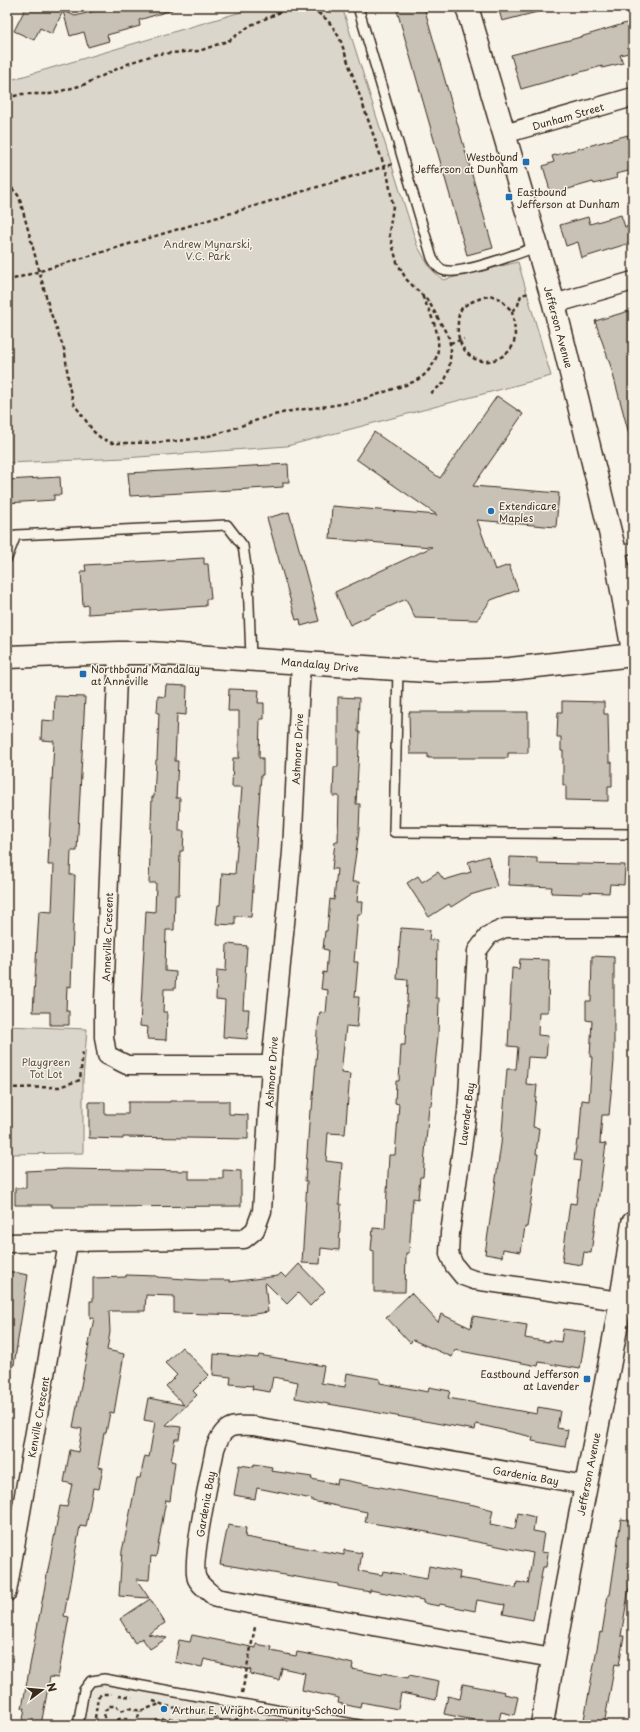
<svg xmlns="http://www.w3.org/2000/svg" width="640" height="1732" font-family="'Playpen Sans',sans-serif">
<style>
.built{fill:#e9e4d9}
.green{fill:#dbd6cb;stroke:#8b8074}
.building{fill:#c8c1b6;stroke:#3b2a1e}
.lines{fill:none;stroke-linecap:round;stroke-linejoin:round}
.lane-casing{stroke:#3b2a1e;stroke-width:12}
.street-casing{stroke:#3b2a1e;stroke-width:21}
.secondary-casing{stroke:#3b2a1e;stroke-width:25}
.path{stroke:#3b2a1e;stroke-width:2.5;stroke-dasharray:4 3;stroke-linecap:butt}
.lane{stroke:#f7f3e8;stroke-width:9}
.street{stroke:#f7f3e8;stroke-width:18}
.secondary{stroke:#f7f3e8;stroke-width:22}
.poi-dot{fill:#1f6fb2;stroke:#f7f3e8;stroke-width:1.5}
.labels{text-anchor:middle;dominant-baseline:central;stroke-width:3;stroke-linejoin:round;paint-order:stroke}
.street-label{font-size:10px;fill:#3b2a1e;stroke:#f7f3e8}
.poi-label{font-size:10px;fill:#3b2a1e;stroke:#f7f3e8;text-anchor:start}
.park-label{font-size:10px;fill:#5b4c41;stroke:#f7f3e8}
</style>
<rect width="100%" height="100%" fill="#f7f3e8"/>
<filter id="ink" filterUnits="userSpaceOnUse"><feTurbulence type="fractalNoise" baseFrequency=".025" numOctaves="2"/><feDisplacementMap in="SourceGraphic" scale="8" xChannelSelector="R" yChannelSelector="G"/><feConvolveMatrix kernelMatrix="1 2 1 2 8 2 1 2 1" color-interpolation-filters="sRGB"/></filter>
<g filter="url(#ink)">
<!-- built -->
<polygon class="built" points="103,1683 327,1725 84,1725 90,1693 95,1686"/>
<!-- green -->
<g class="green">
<polygon points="258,7 342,7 417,245 430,268 443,280 518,262 551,376 287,446 125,458 7,463 7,81"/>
<polygon points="7,1026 87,1029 83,1080 83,1153 7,1154"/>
</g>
<!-- building -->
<g class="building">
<polygon points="26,7 56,7 75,16 111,7 172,7 172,10 139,20 140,26 107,35 109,41 88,47 84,32 70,36 63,11 52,34 40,28 34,40 14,31"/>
<polygon points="396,7 424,7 493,248 467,255"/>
<polygon points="498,7 541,7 541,11 502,21"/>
<polygon points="633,21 633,52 620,55 623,63 602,68 602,66 521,89 511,55 577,38"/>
<polygon points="628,135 628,138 633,137 633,170 616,174 617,178 594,184 593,182 551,194 543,166 554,162 552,156"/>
<polygon points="621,215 625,227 631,226 633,242 582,258 578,242 566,246 560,225 588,217 590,224"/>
<polygon points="629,311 633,326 633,330 630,330 633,341 633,437 630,438 611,367 595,321"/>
<polygon points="497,396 523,414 473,486 559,493 556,527 477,520 495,570 509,565 518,590 491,600 477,620 415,618 406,599 350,625 335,592 432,547 330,539 332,506 437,515 356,459 374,432 440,478"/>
<polygon points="288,464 289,482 283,482 283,487 130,496 128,473"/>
<polygon points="60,477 61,495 54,495 54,500 7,503 7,480"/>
<polygon points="289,512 319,621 301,626 300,619 296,620 267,518"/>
<polygon points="204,558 204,564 208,564 211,599 206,599 206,606 88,614 88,605 83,606 81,571 86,571 85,565"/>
<polygon points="166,685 187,686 186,715 177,714 175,761 178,761 176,798 180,798 179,831 184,831 183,851 180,851 179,895 175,895 174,930 166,930 165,971 176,972 175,989 164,989 163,1012 167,1012 166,1040 147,1039 148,1027 140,1026 146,911 155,912 156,883 149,883 152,797 154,797 156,760 157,760 159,713 157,713 158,696 165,697"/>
<polygon points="229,689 259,690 258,703 264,703 264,719 260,719 259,758 263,758 263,775 261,775 251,917 235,916 235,925 216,924 218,905 220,905 222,873 235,874 242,787 232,787 233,758 239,758 239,711 228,711"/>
<polygon points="55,696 85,697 77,851 71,851 70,875 75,875 71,987 67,986 66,1011 69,1011 69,1025 50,1025 50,1012 33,1012 39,911 52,912 54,865 48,865 54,741 41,740 42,720 54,721"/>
<polygon points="338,697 359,698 358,732 360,732 356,804 360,804 359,830 352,882 359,882 357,902 363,902 362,914 358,914 354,962 358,962 355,997 359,997 357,1027 346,1026 341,1073 350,1074 345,1134 328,1133 326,1161 342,1163 339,1204 341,1204 339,1250 321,1248 320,1264 302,1263 307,1181 305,1181 310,1110 312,1110 317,1049 316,1049 317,1032 320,1012 326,1013 328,990 321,989 323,972 326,973 328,950 323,949 325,931 327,931 330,899 334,900 337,869 332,869 335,842 338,842 339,796 333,796 334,767 338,767"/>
<polygon points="562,701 604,702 604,714 608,714 609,762 612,762 612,786 608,786 608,801 566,800 566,785 563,785 563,751 561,751 561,737 557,737 558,712 562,712"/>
<polygon points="409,712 528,712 528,753 508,753 508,758 428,758 428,754 410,754"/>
<polygon points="488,856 497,887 470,895 451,907 449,904 429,917 407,883 418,876 422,882 438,872 444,880 471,872 468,862"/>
<polygon points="510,857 537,858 537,863 625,865 624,885 610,884 609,893 583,892 583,894 551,893 552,887 509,885"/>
<polygon points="401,928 430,930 429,940 437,940 436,998 439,998 438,1036 431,1106 429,1106 423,1177 420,1177 418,1199 413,1198 409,1253 406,1253 405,1292 374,1292 374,1251 371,1250 373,1228 385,1229 389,1155 395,1155 399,1104 395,1103 396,1081 399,1081 401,1045 405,1045 408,980 397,979"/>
<polygon points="227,944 247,946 243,1009 249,1009 247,1039 223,1037 225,1000 216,999 217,970 226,971"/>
<polygon points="592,956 614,957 614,1061 609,1115 602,1115 600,1143 606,1144 591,1253 584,1252 582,1265 562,1262 570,1203 576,1204 581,1161 574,1160 577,1140 579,1140 582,1100 589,1101 592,1057 590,1057 592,1021 586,1020 586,1001 591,1001"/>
<polygon points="520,959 549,960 548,1012 539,1012 538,1035 548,1036 546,1058 528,1057 526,1084 537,1085 533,1127 539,1128 536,1154 538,1154 527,1227 525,1227 521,1252 503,1249 502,1257 485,1254 501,1144 507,1069 516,1069 518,1047 508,1046 512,968 519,969"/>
<polygon points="170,1101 229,1101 229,1114 248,1115 248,1139 123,1137 123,1139 89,1138 89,1102 105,1102 105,1114 128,1114 128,1102 170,1102"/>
<polygon points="65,1169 189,1171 189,1179 223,1179 223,1170 241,1171 241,1206 86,1207 52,1207 52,1205 15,1205 15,1188 26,1188 26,1171"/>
<polygon points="299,1264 325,1291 310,1306 298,1293 287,1304 265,1282 268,1312 247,1315 174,1313 174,1296 146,1295 145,1311 109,1311 110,1332 107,1350 124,1354 114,1413 110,1412 106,1433 104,1433 98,1467 103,1468 99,1489 93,1488 86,1527 80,1526 64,1616 69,1617 58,1678 50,1677 41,1725 22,1725 25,1708 22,1708 60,1506 67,1507 72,1484 64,1482 70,1450 78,1452 82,1429 73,1427 94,1318 90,1318 90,1301 93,1301 93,1278 126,1277 126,1275 157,1276 157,1277 199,1280 230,1280 230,1282 278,1276 281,1273 286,1278"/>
<polygon points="7,1271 28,1275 14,1365 7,1365"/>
<polygon points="411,1293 438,1322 441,1314 471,1328 473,1316 527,1325 525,1338 549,1342 549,1340 561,1342 563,1329 586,1332 580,1369 539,1362 538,1366 455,1350 452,1357 413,1340 410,1343 386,1317"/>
<polygon points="182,1347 209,1375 193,1391 197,1395 166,1425 181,1427 179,1439 175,1439 171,1461 175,1462 170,1501 166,1500 156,1557 151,1556 149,1580 136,1579 149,1598 119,1596 122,1551 126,1533 137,1478 140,1478 145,1456 149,1457 155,1422 144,1420 148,1398 184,1405 166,1386 177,1375 165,1363"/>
<polygon points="214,1354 258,1358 259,1355 324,1366 321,1383 345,1387 347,1373 380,1379 380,1383 428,1392 429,1387 450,1391 448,1398 537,1414 538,1407 560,1411 557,1428 568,1430 565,1447 532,1441 533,1437 476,1424 475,1430 295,1398 298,1382 273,1377 270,1392 252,1389 253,1386 230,1384 231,1377 213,1375"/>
<polygon points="254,1464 272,1467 271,1471 312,1477 311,1479 337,1484 338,1479 474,1505 493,1510 490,1524 515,1529 518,1513 535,1517 533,1531 544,1533 541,1552 548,1553 546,1567 543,1567 533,1620 503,1614 505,1605 477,1600 475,1611 440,1604 439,1606 423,1603 423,1600 370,1590 370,1592 338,1586 338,1584 220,1564 228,1525 246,1528 245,1537 344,1555 344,1550 362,1553 359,1571 382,1575 383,1571 427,1579 429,1566 460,1572 459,1578 516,1588 517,1582 528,1584 533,1553 427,1532 365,1522 367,1512 312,1501 312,1499 257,1488 255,1499 234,1495 239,1465 254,1467"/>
<polygon points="621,1519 633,1521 633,1576 631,1588 629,1588 621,1636 624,1636 619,1665 615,1664 604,1725 583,1725 600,1632 602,1633 608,1595 610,1595"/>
<polygon points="150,1599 165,1623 148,1634 167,1638 150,1649 142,1638 135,1643 120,1619"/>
<polygon points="192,1635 256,1648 256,1644 272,1647 271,1651 296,1656 297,1652 329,1658 353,1664 352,1669 382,1675 383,1673 408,1678 409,1675 439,1681 436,1700 401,1693 398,1709 361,1702 360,1708 338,1703 339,1698 302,1690 305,1673 282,1668 279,1680 250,1674 251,1670 204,1659 202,1667 175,1662 179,1640 190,1642"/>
<polygon points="463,1684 505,1692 504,1694 518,1697 514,1715 501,1712 498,1725 478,1725 479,1721 444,1714 448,1696 460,1699"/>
</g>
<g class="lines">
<!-- lane casing -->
<g class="lane-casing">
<g id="lane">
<path d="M358,7L432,258C436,265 440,271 448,271C468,273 516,254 536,247"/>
<polyline points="615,552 633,548"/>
<polyline points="7,558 16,535 227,525 243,546 248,580 251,658"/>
<polyline points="398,670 394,832 633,834"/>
<polyline points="78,1725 84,1690 91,1681 104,1679 359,1725"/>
</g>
</g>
<!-- street casing -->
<g class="street-casing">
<g id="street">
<polyline points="504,134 633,97"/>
<polyline points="554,304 633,281"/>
<polyline points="118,653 104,1002 104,1037 107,1055 127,1065 271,1065"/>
<polyline points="633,928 505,928 489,935 477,951 467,1112 450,1233 449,1254 454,1265 463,1276 474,1280 633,1303"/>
<polyline points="7,1243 244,1239 255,1230 262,1211 271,1065 292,852 301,663"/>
<polyline points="7,1592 68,1243"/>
<path d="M552,1658L216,1598C210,1592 201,1587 197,1579C190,1564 211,1470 215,1449C223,1425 231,1425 254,1426L585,1485"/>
</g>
</g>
<!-- secondary casing -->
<g class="secondary-casing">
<g id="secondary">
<polyline points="467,7 554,304 615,552 633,651"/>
<polyline points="7,657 118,653 148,653 443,672 510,669 633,655"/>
<path d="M542,1725C568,1557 609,1391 633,1223"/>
</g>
</g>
<!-- path -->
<g class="path">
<path d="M305,7C325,15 330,21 340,39L388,177L393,206L389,233L397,262L406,279L429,302L449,338L451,350L449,370L444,383L428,395"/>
<polyline points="7,98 22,94 50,94 83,85 132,62 157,54 199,51 230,40 251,25 292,7"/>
<path d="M7,183L18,195L20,200L50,311L65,352L69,387L74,404L94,432L101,438L112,443C139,443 167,443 193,439C223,435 249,421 278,414C300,408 323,408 346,403C365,400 381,393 399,387C412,383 423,379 431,367C448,344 431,316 421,293"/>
<polyline points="7,281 393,164"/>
<path d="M512,311C515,330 520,347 501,357C475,371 455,348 458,323C458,318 459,312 462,308C468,302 482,298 490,295L500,299L512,311L518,305L521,295L529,293"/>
<polyline points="450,343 464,339"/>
<polyline points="7,1088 59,1087 80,1080 83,1050"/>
<polyline points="242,1693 255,1627"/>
<polyline points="118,1695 132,1697"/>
<path d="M153,1701C159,1703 165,1706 171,1707C189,1711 213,1710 225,1725"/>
<polyline points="94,1725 98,1697 102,1694 111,1694"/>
<polyline points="103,1725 105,1711 109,1706 116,1706 121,1711 129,1708 140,1711 160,1704"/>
<polyline points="112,1725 119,1719 126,1718 130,1721 129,1725"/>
<polyline points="136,1725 140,1711"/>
<path d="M150,1725L152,1722C165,1718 178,1717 191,1725"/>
<polyline points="229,1725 237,1719 238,1714"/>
</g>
<!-- lane -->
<use href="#lane" class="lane"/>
<!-- street -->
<use href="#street" class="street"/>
<!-- secondary -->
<use href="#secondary" class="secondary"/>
</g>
</g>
<!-- markers -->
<g class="poi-dot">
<rect x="522" y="158" width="8" height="8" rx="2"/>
<rect x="505" y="193" width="8" height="8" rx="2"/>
<circle cx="491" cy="511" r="4"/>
<rect x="79" y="670" width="8" height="8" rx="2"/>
<rect x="583" y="1375" width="8" height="8" rx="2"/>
<circle cx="164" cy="1709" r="4"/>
</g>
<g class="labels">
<!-- street labels -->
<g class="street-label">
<text transform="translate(568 116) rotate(-16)">Dunham Street</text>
<text transform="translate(559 327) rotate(75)">Jefferson Avenue</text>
<text transform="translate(320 664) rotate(5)">Mandalay Drive</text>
<text transform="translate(297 749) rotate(-87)">Ashmore Drive</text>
<text transform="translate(107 937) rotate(-88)">Anneville Crescent</text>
<text transform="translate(271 1072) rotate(-86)">Ashmore Drive</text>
<text transform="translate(466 1114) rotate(-83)">Lavender Bay</text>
<text transform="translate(38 1417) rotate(-80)">Kenville Crescent</text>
<text transform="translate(588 1474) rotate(-79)">Jefferson Avenue</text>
<text transform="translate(526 1475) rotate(10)">Gardenia Bay</text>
<text transform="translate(205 1504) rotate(-80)">Gardenia Bay</text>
</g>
<!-- poi labels -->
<g class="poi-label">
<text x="518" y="156" text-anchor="end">Westbound<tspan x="518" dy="12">Jefferson at Dunham</tspan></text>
<text x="517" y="191">Eastbound<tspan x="517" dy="12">Jefferson at Dunham</tspan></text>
<text x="499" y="505">Extendicare<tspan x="499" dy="12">Maples</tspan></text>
<text x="91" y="668">Northbound Mandalay<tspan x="91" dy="12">at Anneville</tspan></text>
<text x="579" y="1373" text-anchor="end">Eastbound Jefferson<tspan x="579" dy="12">at Lavender</tspan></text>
<text x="172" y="1709">Arthur E. Wright Community School</text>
</g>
<!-- park labels -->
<g class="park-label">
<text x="208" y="243">Andrew Mynarski,<tspan x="208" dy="12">V.C. Park</tspan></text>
<text x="46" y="1061">Playgreen<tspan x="46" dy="12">Tot Lot</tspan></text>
</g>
</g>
<!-- margin -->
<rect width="640" height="1732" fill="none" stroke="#f7f3e8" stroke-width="24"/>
<rect x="12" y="12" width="616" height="1708" fill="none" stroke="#3b2a1e" stroke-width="1.5" filter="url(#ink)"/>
<!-- north arrow -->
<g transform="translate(42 1690) rotate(74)" stroke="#f7f3e8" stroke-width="3" paint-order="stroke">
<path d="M0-3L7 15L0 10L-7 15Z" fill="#3b2a1e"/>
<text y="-6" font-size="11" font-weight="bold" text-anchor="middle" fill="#3b2a1e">N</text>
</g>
</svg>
